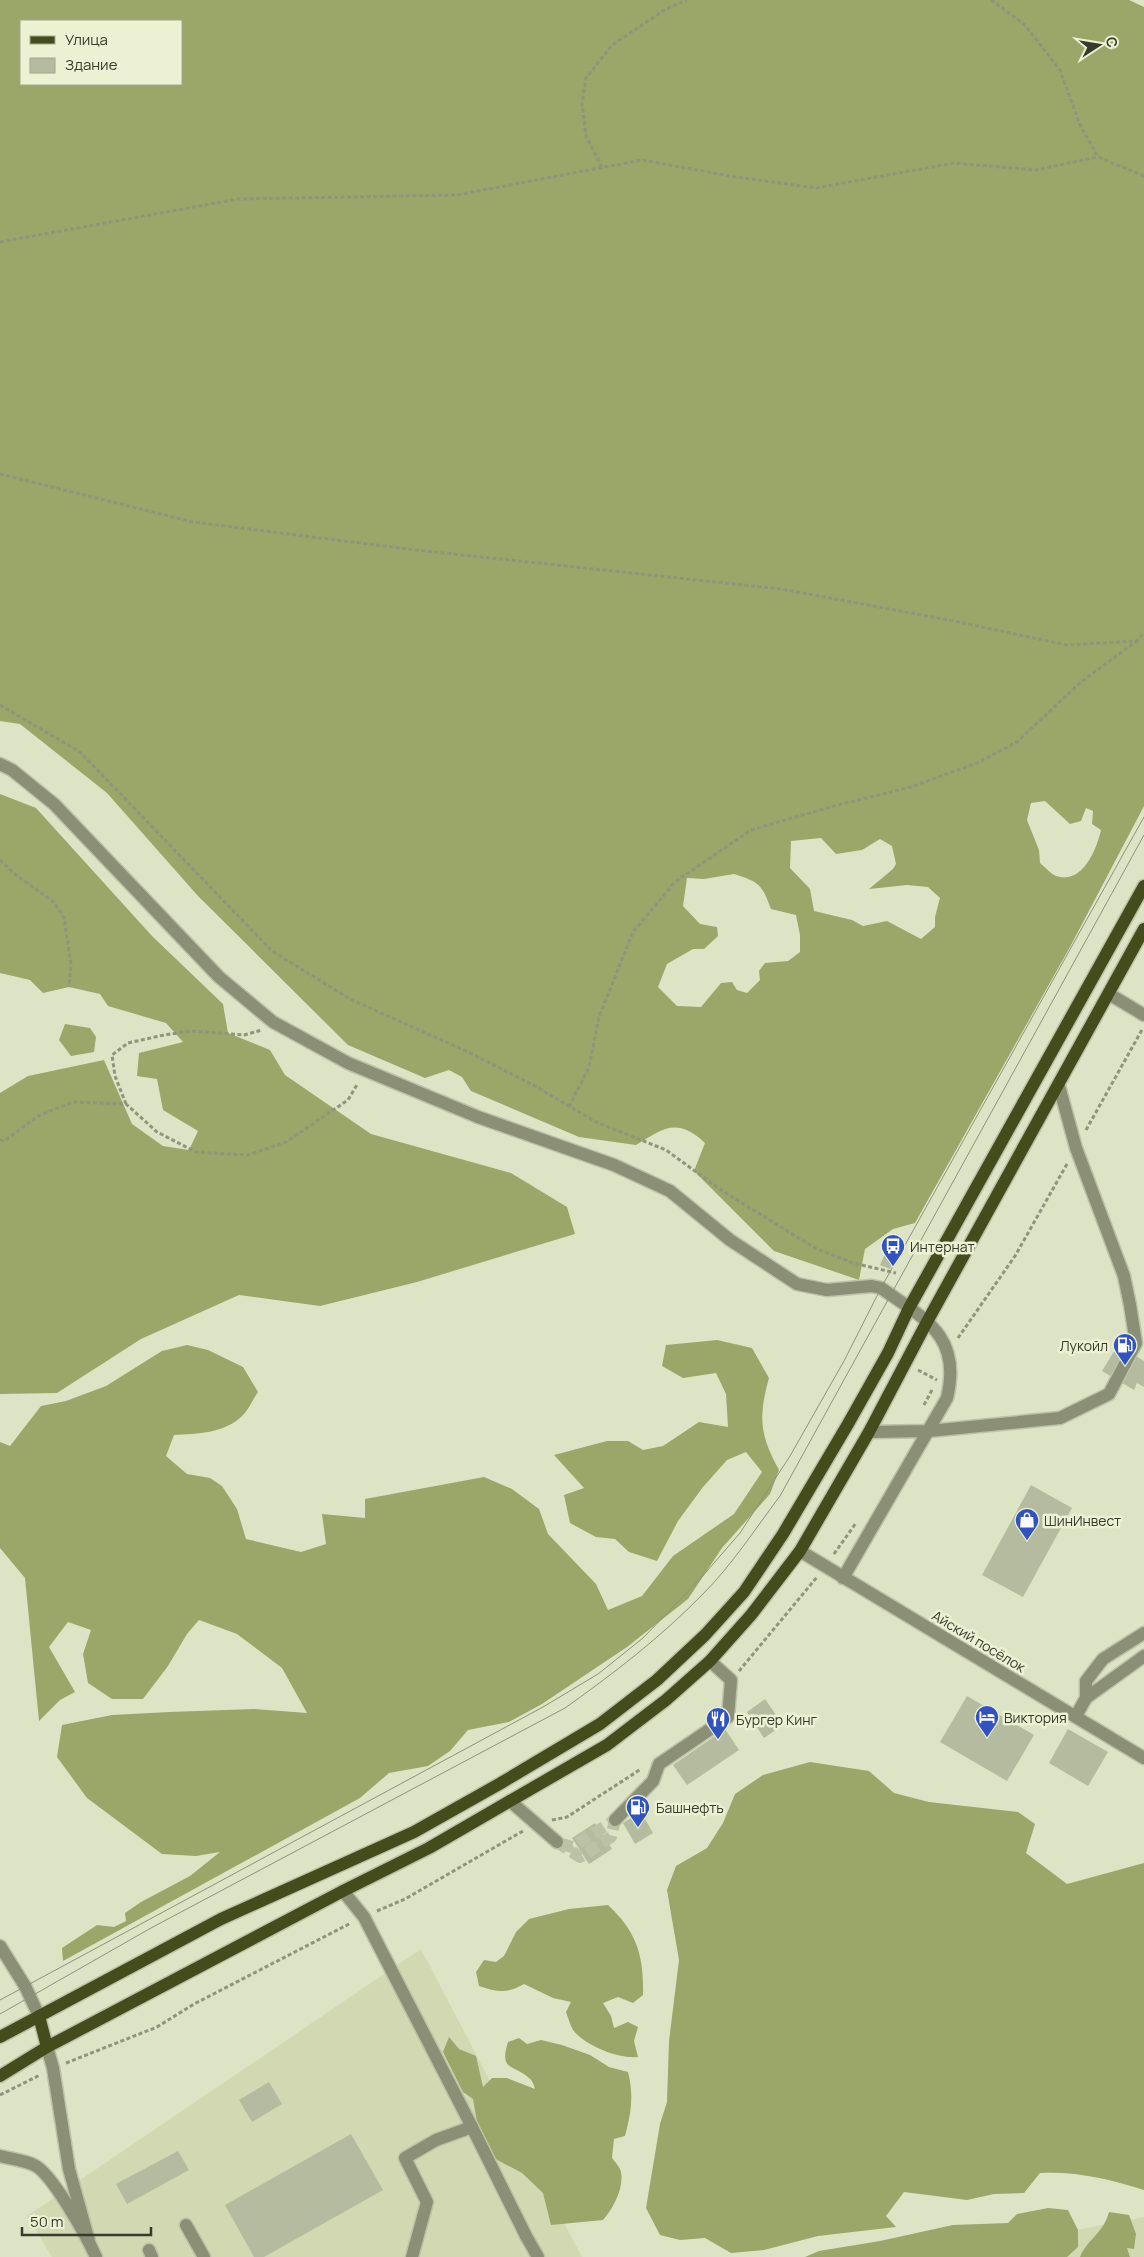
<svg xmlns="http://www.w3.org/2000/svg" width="1144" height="2257" font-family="Manrope,sans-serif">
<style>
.built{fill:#d1d8b2}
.forest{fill:#9ba669;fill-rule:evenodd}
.building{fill:#b5bb9e}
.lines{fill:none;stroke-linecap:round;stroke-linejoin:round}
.minor-tunnel{stroke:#bcc2a7;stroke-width:12;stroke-dasharray:12 6;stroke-linecap:butt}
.minor-casing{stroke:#bcc2a7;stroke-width:15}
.major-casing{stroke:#bcc2a7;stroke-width:15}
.path{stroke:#8f947d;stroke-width:3;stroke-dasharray:4 2.5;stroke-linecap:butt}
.minor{stroke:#8a8f75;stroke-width:12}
.major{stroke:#454c1b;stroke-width:12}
.tram{stroke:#8d927c;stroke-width:1}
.labels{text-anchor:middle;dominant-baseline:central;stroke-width:5;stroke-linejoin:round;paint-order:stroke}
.poi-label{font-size:14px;fill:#373a2d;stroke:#ebf1d2;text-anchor:start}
.street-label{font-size:14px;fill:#373a2d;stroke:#ebf1d2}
</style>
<rect width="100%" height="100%" fill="#dde4c5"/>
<!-- built -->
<g class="built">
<polygon points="421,1949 582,2257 52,2257 27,2216"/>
<polygon points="1144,2217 1144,2257 935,2257"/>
</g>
<!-- forest -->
<g class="forest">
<path d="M0,0H1129L1144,7V806L1070,947L915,1223L893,1229L865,1249L859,1280L774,1251L694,1171L705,1143C677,1117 664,1128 636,1145L579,1137L471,1091L462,1077L449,1070L425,1078L348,1045L198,896L107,793L20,724L0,721ZM21,21H181V84H21ZM1045,801L1070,824L1081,821L1086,808L1093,811L1092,824L1101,830C1097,848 1083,885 1056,876C1051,874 1045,867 1040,863L1039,850L1027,820L1031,803ZM821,838L836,854L862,850L880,839L892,846L896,864L893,869L869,889L907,885L928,887L940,898L935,917V927L921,939L887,921L863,926L852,920L814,911L810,889L790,868L791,841ZM734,874C759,882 762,884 771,909L796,915L800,935V952L788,961L765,963L759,971L760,980L747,993L737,990L732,982L721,983L701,1007L677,1006L658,987L667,964L693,949H704L718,936L717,927L700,924L683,906L687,878L704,879Z"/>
<polygon points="0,794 36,808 152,936 223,1004 228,1033 270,1050 285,1075 371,1134 511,1173 567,1207 575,1234 417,1282 320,1306 239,1295 141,1339 57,1393 0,1394 0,1093 28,1076 104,1060 132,1124 163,1146 189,1150 198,1131 163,1110 157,1079 137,1076 139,1053 183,1042 166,1023 108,1006 100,994 69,987 43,993 30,980 0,973"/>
<polygon points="65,1024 90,1028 96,1037 94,1052 71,1056 59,1040"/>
<path d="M717,1340L752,1348L769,1378C758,1418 760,1435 779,1470L770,1494L722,1548L688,1599L627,1647L542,1704L509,1722L468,1730L450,1751L428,1766L389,1773L360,1798L63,1961L62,1948L97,1925L114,1927L126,1921L125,1913L141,1902L190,1876L220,1852L196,1856L162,1854L87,1798L57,1757L62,1725L112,1715L169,1712L254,1709L307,1713L282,1668L237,1634L199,1620L187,1634L168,1666L143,1699H112L88,1683L83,1654L91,1630L68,1622L49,1647L75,1692L60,1700L39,1721L25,1578L0,1548V1442L10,1446L41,1406L66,1401L106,1386L162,1351L187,1345L208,1350L243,1367L258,1392C253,1399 249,1409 243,1415C226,1433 197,1434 174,1435L166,1456L187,1474L210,1478L222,1486L237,1509L246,1539L301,1552L326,1544L322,1514L365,1518V1499L484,1477L512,1489L539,1509L548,1534L596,1584L608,1610L642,1596L673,1556L734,1514L762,1472L746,1452L727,1460L703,1487L678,1521L657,1561L629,1552L615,1539L596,1537L570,1523L564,1495L584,1488L554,1455L607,1441H628L643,1450L663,1446L699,1422L728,1427L726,1394L716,1373L683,1378L662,1366L666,1345Z"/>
<path d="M810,1762L869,1771L894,1793L929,1802L1018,1812L1035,1824L1026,1853L1067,1884L1144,1863V2190C1110,2179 1076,2171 1040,2173L1024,2193L994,2194L967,2200L904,2192L886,2216L896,2227L818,2236L764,2250L731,2253L705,2238L680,2240L660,2235L646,2208L660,2124L667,2102L669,2041L679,1960L667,1890L676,1866L707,1848L723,1823L735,1794L763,1775Z"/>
<path d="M608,1905C637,1932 644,1956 643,1995L633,2003L618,1997L603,2003L611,2016L614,2028L628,2022L638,2027L634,2041L638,2057C619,2059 585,2046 573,2030C570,2025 568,2017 566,2012L571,2002L553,1998L524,1984C507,1994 497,1992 479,1986L476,1972L484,1960L496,1962L504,1956L516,1932L529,1919L569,1909Z"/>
<path d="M449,2037L459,2049L476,2056L483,2087L492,2078H507L535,2089C534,2085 532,2080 529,2078C513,2064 499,2071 508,2042L519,2038L527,2044L541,2040L562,2045L590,2055L609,2067L628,2072C634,2095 631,2114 625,2136L614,2139L612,2158C615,2162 620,2167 621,2172C624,2189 613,2208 603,2220L551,2225L543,2193L522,2173L486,2154L477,2122L473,2099L463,2092L443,2052Z"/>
<polygon points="1048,2208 1068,2210 1078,2230 1078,2247 1067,2257 805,2257 819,2251 880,2241 953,2225 1008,2223 1017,2214"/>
<path d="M1109,2212L1129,2215L1136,2234L1134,2249L1127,2248L1130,2257H1080C1088,2238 1103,2234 1109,2212Z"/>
</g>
<!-- building -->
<g class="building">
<polygon points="888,1247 898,1252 890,1269 880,1265"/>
<polygon points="1118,1345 1144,1361 1144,1387 1137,1383 1134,1390 1102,1371"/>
<polygon points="1031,1485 1072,1508 1023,1597 982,1575"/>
<polygon points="967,1696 1034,1735 1007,1781 940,1742"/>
<polygon points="765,1699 783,1725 764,1738 747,1712"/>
<polygon points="725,1729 739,1750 687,1785 673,1765"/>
<polygon points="1068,1729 1108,1752 1088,1786 1049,1763"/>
<polygon points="641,1812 653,1833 635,1844 623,1823"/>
<polygon points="595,1823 612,1849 589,1864 572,1838"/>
<polygon points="269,2082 282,2104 252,2122 239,2100"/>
<polygon points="351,2134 383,2190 264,2257 254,2257 225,2205"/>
<polygon points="178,2151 189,2170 127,2204 116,2184"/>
</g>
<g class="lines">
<!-- minor-tunnel -->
<g class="minor-tunnel">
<polyline points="557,1842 580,1857 611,1837 615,1820"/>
<polyline points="562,1844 572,1847 615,1820"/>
</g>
<!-- minor casing -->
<g class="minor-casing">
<g id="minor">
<path d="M0,764L12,770L54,804L219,977L273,1022L348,1063L478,1117L614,1165L670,1191L730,1240L797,1284L827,1290L872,1286L881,1288C925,1319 962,1336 947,1398L843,1578"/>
<polyline points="1109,994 1144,1015"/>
<polyline points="869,1432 929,1431 1060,1418 1109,1394 1136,1343 1130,1305 1124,1276 1076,1148 1059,1086"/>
<polyline points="800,1551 1144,1758"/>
<polyline points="1086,1698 1144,1656"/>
<polyline points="1076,1716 1086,1698 1086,1681 1103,1659 1144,1633"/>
<polyline points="510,1801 557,1842"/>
<polyline points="615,1820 653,1781 659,1764 728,1717 731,1680 710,1661"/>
<polyline points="343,1891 364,1917 472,2127 436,2140 405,2158 427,2202 412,2257"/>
<polyline points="0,1946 25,1986 39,2016"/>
<polyline points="47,2047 53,2068 69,2169 89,2241"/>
<polyline points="472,2127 526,2236 538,2257"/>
<path d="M0,2156C11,2159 24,2160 34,2165C52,2173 87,2237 96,2257"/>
<polyline points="186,2225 204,2257"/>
<polyline points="149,2250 152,2257"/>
</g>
</g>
<!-- major casing -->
<g class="major-casing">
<g id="major">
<polyline points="39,2016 47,2047"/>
<polyline points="0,2037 221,1919 414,1832 501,1783 600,1724 657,1680 705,1635 744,1592 783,1534 848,1424 888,1353 909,1308 1144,886"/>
<polyline points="0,2076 47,2047 343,1891 429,1848 510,1801 607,1745 666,1700 710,1661 751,1615 800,1551 869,1432 928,1320 1144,929"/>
</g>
</g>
<!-- path -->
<g class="path">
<polyline points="991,0 1024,24 1060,70 1080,125 1098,157 1144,176"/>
<polyline points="602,167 586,136 582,104 586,78 612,45 666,9 687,0"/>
<polyline points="0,242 238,199 457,195 642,160 730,176 816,188 954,163 1036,170 1098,157"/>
<polyline points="0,474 193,522 416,550 781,589 954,621 1067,645 1137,641 1144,632"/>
<polyline points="0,705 80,752 272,951 350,999 466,1051 535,1086 596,1122 666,1150 721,1190 815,1248 853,1263 896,1273"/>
<polyline points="0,860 16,875 54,902 64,918 71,964 69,987"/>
<polyline points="126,1104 115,1076 112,1055 128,1043 164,1035 192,1031 244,1035 262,1030"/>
<polyline points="569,1107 589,1067 599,1017 633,932 675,882 751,830 830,807 911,787 977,763 1017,742 1081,682 1137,641"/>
<polyline points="1086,1130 1143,1028"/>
<polyline points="0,1140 4,1141 38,1116 73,1102 126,1104 157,1132 196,1152 248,1155 286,1142 348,1100 358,1083"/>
<polyline points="958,1338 1015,1256 1067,1164"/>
<polyline points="918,1370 937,1380"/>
<polyline points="924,1405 933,1388"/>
<polyline points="834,1554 856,1523"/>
<polyline points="739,1671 817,1577"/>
<polyline points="552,1820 567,1817 641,1769"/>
<polyline points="377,1911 405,1899 523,1831"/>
<polyline points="66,2063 157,2027 194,2004 351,1923"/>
<polyline points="0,2095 40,2075"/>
</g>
<!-- minor -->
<use href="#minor" class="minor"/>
<!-- major -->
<use href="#major" class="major"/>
<!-- tram -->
<g class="tram">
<polyline points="0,2000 543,1707 598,1674 643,1638 701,1578 740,1533 790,1456 844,1361 881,1288 1144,817"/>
<path d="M0,2014L151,1928L565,1708C613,1674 661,1637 703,1594C732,1565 755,1529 780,1496L1144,835"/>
</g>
</g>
<!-- icons -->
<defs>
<g id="bus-pin" transform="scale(1.25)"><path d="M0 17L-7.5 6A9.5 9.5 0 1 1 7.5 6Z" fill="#3052c2" stroke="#ebf1d2"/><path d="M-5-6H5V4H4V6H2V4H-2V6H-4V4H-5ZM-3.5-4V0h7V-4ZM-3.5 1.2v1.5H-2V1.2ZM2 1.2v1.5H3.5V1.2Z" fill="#fff"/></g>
<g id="fuel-pin" transform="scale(1.25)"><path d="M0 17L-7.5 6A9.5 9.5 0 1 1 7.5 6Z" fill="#3052c2" stroke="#ebf1d2"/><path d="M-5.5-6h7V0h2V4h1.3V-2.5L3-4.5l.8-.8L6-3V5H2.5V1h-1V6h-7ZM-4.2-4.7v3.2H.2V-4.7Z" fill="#fff"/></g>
<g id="shop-pin" transform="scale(1.25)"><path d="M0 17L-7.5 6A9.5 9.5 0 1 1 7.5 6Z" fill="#3052c2" stroke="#ebf1d2"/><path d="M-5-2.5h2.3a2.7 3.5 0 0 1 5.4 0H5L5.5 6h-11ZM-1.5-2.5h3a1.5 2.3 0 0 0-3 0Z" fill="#fff"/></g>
<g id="hotel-pin" transform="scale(1.25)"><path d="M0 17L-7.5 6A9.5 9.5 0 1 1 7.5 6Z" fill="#3052c2" stroke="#ebf1d2"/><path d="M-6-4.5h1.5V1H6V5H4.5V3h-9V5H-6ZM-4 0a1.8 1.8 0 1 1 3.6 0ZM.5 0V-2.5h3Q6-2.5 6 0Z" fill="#fff"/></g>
<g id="restaurant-pin" transform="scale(1.25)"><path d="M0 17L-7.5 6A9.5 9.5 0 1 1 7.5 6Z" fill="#3052c2" stroke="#ebf1d2"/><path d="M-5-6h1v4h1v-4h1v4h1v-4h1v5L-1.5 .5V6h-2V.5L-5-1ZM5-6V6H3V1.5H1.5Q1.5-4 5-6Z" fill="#fff"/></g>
</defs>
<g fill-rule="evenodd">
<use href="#bus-pin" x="893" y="1246"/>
<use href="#fuel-pin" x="1125" y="1345"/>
<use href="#shop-pin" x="1027" y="1520"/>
<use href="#hotel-pin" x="987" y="1717"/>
<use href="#restaurant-pin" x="718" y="1719"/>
<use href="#fuel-pin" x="638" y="1807"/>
</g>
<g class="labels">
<!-- poi labels -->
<g class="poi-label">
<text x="910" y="1246">Интернат</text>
<text x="1108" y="1345" text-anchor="end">Лукойл</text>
<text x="1044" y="1520">ШинИнвест</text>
<text x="1004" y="1717">Виктория</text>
<text x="736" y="1719">Бургер Кинг</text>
<text x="656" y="1807">Башнефть</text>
</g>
<!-- street labels -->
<g class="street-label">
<text transform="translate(979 1641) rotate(31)">Айский посёлок</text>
</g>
</g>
<!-- legend -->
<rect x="20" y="20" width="162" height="65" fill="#ebf1d2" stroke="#a3a890"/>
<rect x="30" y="36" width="25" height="8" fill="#454c1b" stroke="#a3a890"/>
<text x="65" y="45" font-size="15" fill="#373a2d">Улица</text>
<rect x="30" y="58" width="25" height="15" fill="#b5bb9e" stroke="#a3a890"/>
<text x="65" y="70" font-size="15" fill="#373a2d">Здание</text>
<!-- north arrow -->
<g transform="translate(1099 45) rotate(78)" stroke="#ebf1d2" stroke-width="4" paint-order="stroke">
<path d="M0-4L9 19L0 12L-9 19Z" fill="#373a2d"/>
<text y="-8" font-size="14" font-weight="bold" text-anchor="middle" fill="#373a2d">С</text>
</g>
<!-- scale -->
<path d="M22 2227v8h129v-8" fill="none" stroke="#373a2d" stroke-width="2.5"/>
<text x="30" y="2227" font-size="15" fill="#373a2d" stroke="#ebf1d2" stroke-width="4" paint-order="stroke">50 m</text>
</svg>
